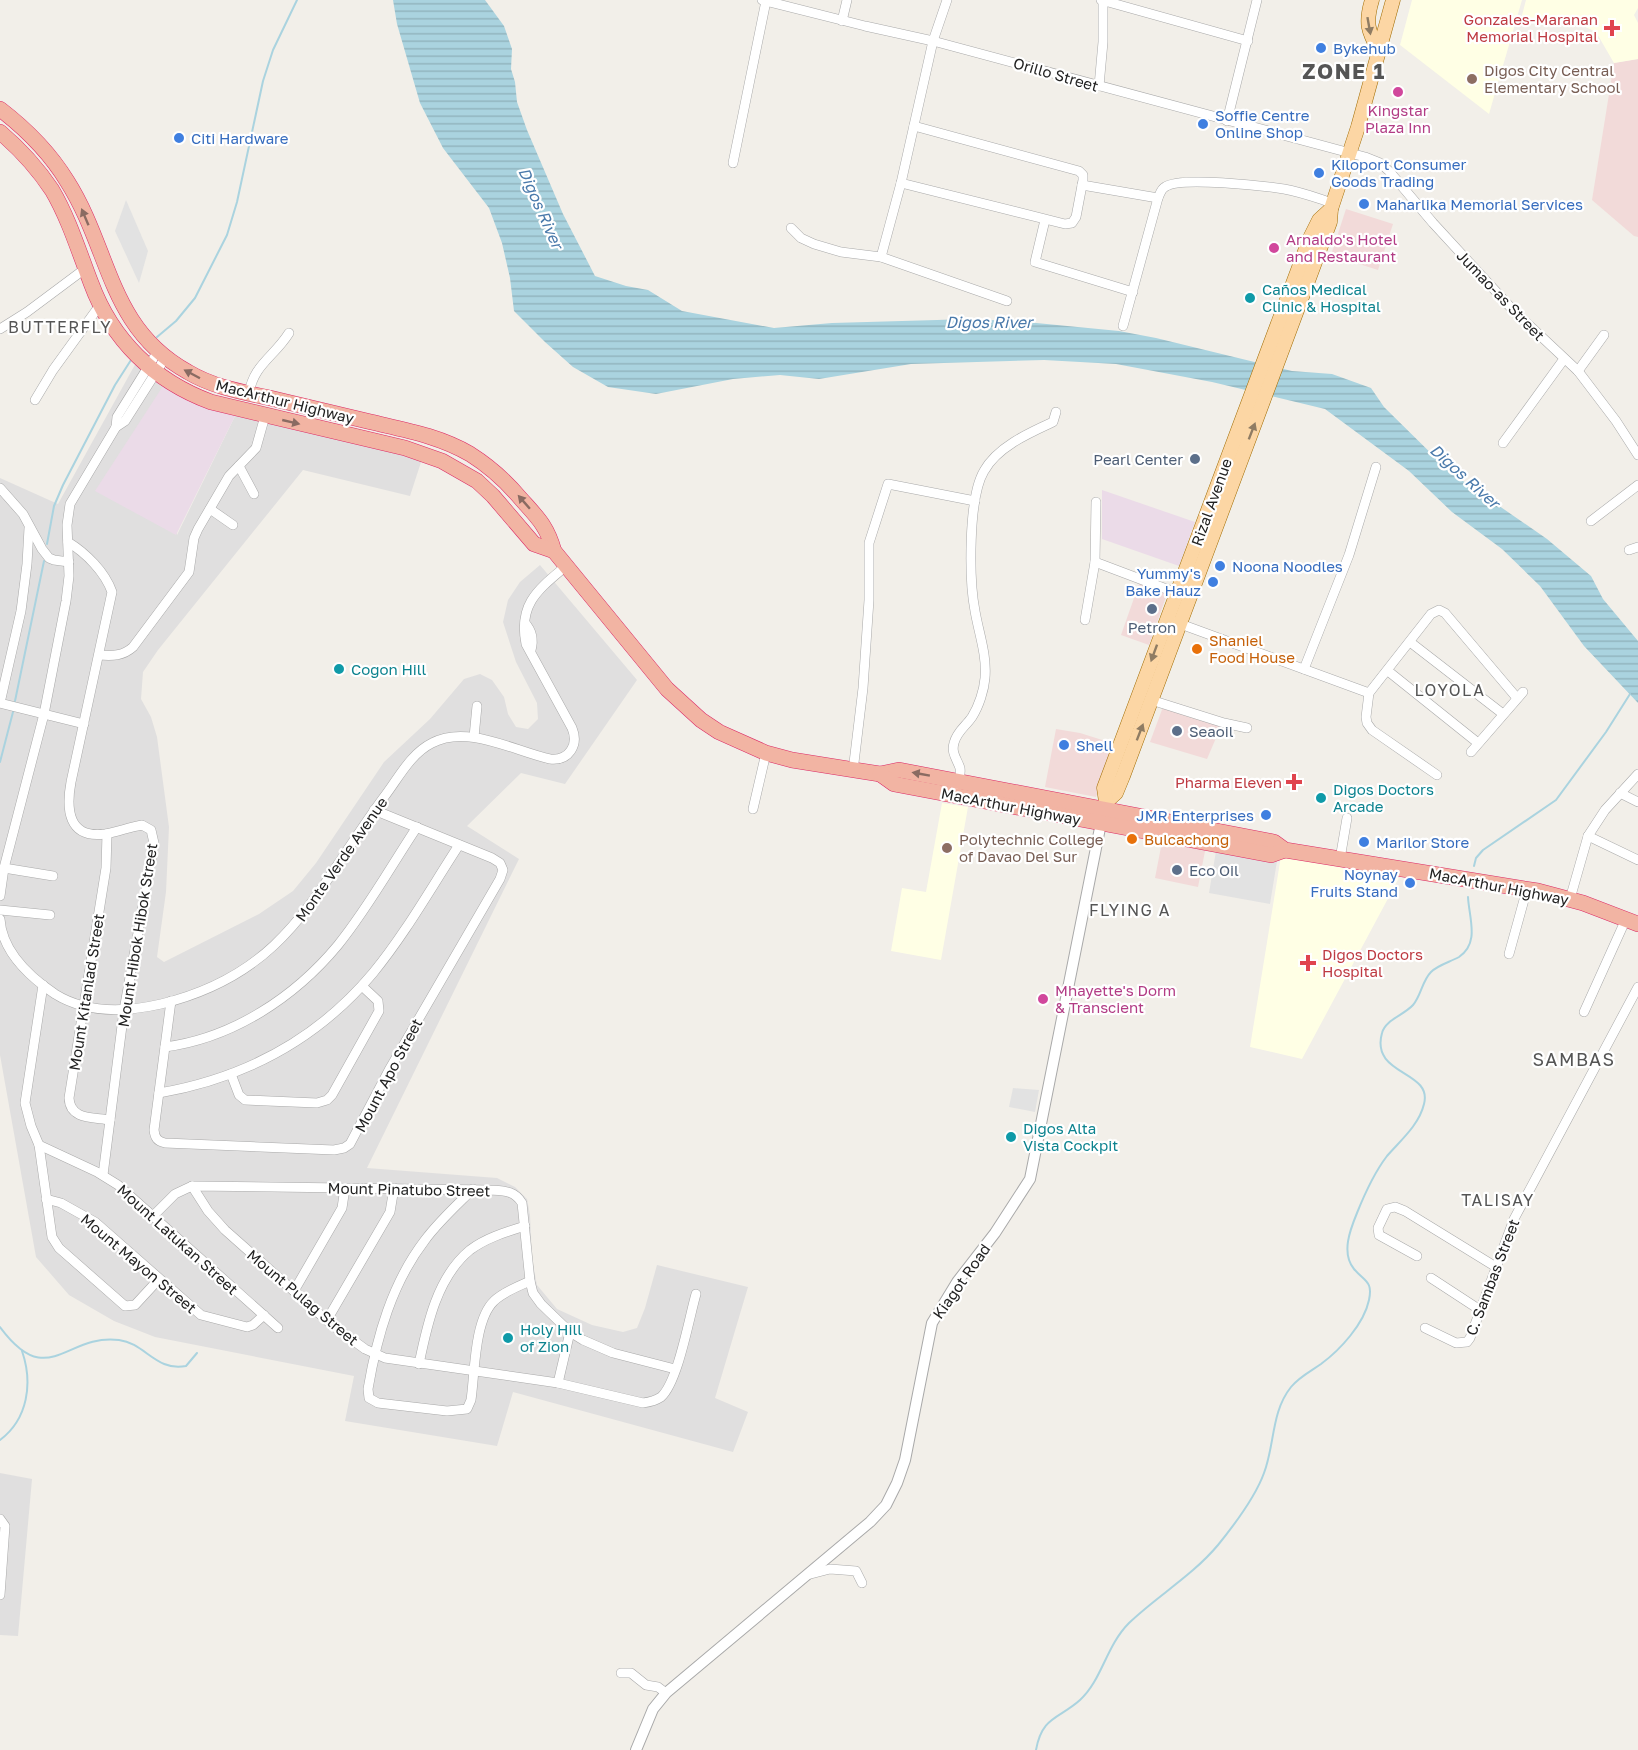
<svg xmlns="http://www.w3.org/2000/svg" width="1638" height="1750" font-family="'Golos Text',sans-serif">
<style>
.residential{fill:#e0dfdf}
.commercial{fill:#f2dad9}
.industrial{fill:#ebdbe8}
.education{fill:#ffffe5}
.parking{fill:#e2e2e2}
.water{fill:url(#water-rules)}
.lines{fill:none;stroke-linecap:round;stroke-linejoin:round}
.stream{stroke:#aad3df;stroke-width:2}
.minor-casing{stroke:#a9a9a9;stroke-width:10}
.tertiary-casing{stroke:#a9a9a9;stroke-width:12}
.primary-casing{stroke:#a06b00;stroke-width:15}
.trunk-casing{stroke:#dc2a67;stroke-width:16}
.minor{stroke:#fff;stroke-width:9}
.tertiary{stroke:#fff;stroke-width:10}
.primary{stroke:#fcd6a4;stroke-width:14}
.trunk{stroke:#f2b4a3;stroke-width:15}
.oneway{fill:#8f7c63}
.oneway2{fill:#8a6b62}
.health-dot{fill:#e0444e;stroke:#fff;stroke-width:2}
.shop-dot{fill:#3f7fe0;stroke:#fff;stroke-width:2}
.education-dot{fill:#8d6e63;stroke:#fff;stroke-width:2}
.hotel-dot{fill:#d1479c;stroke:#fff;stroke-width:2}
.culture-dot{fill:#0f9aa8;stroke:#fff;stroke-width:2}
.service-dot{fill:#5c6f8a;stroke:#fff;stroke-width:2}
.food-dot{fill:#e8710a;stroke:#fff;stroke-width:2}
.labels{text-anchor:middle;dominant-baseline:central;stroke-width:4.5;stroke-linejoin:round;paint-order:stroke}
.health-label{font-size:15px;fill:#be3a42;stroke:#fff;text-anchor:end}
.shop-label{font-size:15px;fill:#366cbe;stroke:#fff;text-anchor:start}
.education-label{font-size:15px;fill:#785e54;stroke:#fff;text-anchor:start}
.street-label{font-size:15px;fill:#222;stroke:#fff}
.hotel-label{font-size:15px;fill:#b23c85;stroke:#fff;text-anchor:start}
.culture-label{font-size:15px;fill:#0d838f;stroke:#fff;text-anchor:start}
.service-label{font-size:15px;fill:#4e5e75;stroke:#fff;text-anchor:start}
.food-label{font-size:15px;fill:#c56008;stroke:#fff;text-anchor:start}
.water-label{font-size:16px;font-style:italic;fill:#4a7aab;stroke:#fff}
.neighbourhood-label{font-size:16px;letter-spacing:1.5px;fill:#555;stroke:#fff}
.quarter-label{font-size:18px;letter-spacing:1.5px;fill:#555;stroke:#fff}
.district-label{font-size:21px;font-weight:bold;letter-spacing:1.5px;fill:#555;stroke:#fff}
</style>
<defs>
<pattern id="water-rules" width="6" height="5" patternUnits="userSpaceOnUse" patternTransform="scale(1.5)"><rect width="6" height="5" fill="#aad3df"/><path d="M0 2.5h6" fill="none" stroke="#92b5bf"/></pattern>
</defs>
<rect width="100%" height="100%" fill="#f2efe9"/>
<!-- residential -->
<g class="residential">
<polygon points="137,361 165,383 177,535 237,412 423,456 410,496 303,470 158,650 143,672 141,699 151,717 157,737 169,827 166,892 157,957 164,962 259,914 293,891 316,863 384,762 430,719 464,679 480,674 492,680 504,697 508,714 516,727 528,729 538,719 537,703 516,662 503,622 508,600 520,582 540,565 637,680 565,784 521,773 467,826 519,859 367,1168 497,1178 515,1187 527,1199 530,1215 532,1259 537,1285 557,1309 592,1325 623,1332 637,1328 645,1308 657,1265 748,1287 715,1398 748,1412 733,1452 513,1392 497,1446 345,1421 354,1376 155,1337 114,1321 69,1295 36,1257 0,1055 0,478 58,504"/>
<polygon points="0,1473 32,1479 18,1636 0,1635"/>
</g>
<!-- commercial -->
<g class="commercial">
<polygon points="1638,59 1638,237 1634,236 1592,200 1614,63"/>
<polygon points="1346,209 1393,224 1378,270 1331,255"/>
<polygon points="1139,584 1167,594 1149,645 1121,635"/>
<polygon points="1163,707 1222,724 1207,759 1150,742"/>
<polygon points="1056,729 1080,733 1115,744 1096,797 1045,787"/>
<polygon points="1156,835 1206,846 1198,887 1155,878 1161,847"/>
</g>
<!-- industrial -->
<g class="industrial">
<polygon points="165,383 237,412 176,535 95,491"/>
<polygon points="1102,490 1195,522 1179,566 1102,539"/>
</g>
<!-- education -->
<g class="education">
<polygon points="1412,0 1522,0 1489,114 1400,45"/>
<polygon points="1526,0 1638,0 1638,8 1634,15 1638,23 1638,59 1614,63 1596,32 1577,23 1521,19"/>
<polygon points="942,803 968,807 941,960 891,951 902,888 926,892"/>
<polygon points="1281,856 1399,878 1302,1059 1250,1047"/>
</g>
<!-- parking -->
<g class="parking">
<polygon points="126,200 148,251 139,283 115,231"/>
<polygon points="1216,851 1277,861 1270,904 1209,893"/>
<polygon points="1013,1088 1039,1090 1035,1112 1009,1107"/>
</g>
<!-- water -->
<polygon class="water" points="393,0 485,0 504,26 512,49 511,69 515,82 517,102 527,130 563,214 595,276 626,286 648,290 682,311 774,328 832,323 972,319 1026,322 1119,331 1156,338 1292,371 1332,374 1371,388 1384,407 1450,472 1547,539 1591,576 1603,599 1638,641 1638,703 1584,646 1540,586 1502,549 1452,512 1409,471 1325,409 1212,382 1116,364 1044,360 911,364 819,379 780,375 733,379 656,394 608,387 573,367 545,342 514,311 510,278 502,243 489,208 443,148 420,103 397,24"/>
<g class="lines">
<!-- stream -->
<g class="stream">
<polyline points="157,337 176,321 195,298 227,235 237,202 263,81 273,50 297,0"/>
<polyline points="47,544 54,506 63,485 115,385 131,360"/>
<polyline points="15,701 44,561"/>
<polyline points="0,762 13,712"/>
<polyline points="1474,866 1476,858 1483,850 1556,800 1606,732 1630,694"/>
<path d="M0,1327C48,1392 66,1333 119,1340C145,1343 156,1372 186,1366L197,1353"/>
<path d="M0,1440C28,1419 33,1383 22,1351"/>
<path d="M1036,1750C1042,1716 1059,1719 1080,1700C1102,1680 1106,1646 1129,1623C1157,1596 1192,1576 1218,1545C1235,1524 1255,1498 1264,1473C1275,1444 1271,1412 1291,1387C1299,1377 1311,1371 1321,1364C1340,1350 1364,1324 1369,1300C1373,1281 1365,1282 1354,1269C1341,1253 1350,1230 1357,1213C1365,1193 1374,1173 1387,1156C1401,1140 1419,1125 1424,1104C1433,1070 1370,1076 1382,1033C1385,1020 1404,1015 1413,1005C1421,996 1422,981 1431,972C1438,965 1450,962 1459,957C1480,943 1469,918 1468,897"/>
</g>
<!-- minor casing -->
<g class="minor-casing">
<g id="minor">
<polyline points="762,0 865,26 933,41 1365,157 1380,163 1389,171 1433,223 1513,310 1578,371 1616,421 1638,455"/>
<polyline points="1101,0 1248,41"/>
<polyline points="842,21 847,0"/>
<polyline points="1099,86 1103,42 1103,2"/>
<polyline points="1227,121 1257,0"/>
<polyline points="733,163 766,1"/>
<polyline points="901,183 1065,224 1072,223 1076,217 1083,180 1083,175 1079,171 914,126"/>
<polyline points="1082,185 1158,198"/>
<polyline points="1045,220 1035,262 1133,292"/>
<polyline points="791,228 801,238 814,244 841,252 881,257 1007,301"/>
<polyline points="881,257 901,183 933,41 947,0"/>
<path d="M1123,326L1158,198C1160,194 1161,189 1165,187C1179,176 1264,186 1284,189C1301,192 1317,198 1333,203"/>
<polyline points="0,329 27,312 86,268"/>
<polyline points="1578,371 1604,335"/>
<path d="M249,394C253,365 274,357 289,333"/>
<polyline points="35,400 53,370 100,305"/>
<polyline points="116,427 117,417 158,351"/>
<polyline points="1503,443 1564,359"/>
<polyline points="239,466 254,494"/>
<polyline points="0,488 23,514 42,549 49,558 54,560 69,562"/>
<polyline points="210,509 233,525"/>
<polyline points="1591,521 1638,485"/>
<polyline points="29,528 27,564 21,611 0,703 84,724"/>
<path d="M68,542C86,553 105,572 112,592L71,782C66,809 68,839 105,834C117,832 130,827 142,825L151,830L154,843L152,856L124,1010L103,1175"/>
<polyline points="1629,550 1638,547"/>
<polyline points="1095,562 1177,593"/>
<polyline points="1085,620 1095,562 1096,502"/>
<polyline points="1175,622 1369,693"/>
<path d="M525,623C532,631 534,639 531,650"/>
<polyline points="1410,642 1503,714"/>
<path d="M99,655C113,656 123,656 133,647L189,572L194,538L198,529L229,476L256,448L265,416"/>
<polyline points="1304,669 1349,555 1376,467"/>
<polyline points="1388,671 1478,743"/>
<polyline points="1151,700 1224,723 1247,728"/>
<polyline points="474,737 477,706"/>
<polyline points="1471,752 1523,692"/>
<polyline points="853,771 863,688 869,600 869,543 888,484 975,501"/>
<polyline points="1437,775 1372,730 1367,723 1366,717 1369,693 1431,614 1439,610 1445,613 1517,698"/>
<path d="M958,786C959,781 961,774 960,768C957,759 951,753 954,743C957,731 966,726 972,717C979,706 984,690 985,678C987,655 979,634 975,611C969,580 968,498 984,471C997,447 1029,433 1053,422L1056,412"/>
<polyline points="1620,793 1638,802"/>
<polyline points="753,809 766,753"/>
<path d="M107,834L106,868L69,1098C70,1120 93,1117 110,1120"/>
<polyline points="1588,836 1638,860"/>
<polyline points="1340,859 1347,818"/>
<polyline points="4,868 53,876"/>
<polyline points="0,896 4,868 44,714 66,601 69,576 67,525 70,504 116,427 125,421 165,358"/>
<polyline points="1570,899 1588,836 1605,810 1638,774"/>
<polyline points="0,910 50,915"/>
<path d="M0,919C2,951 30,977 55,994C87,1014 126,1012 161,1004C288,973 314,892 384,797C398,779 410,754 432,743C467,724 514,751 550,759C569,761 579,745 572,728L526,644C518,603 539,589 566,566"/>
<polyline points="1509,954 1527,889"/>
<polyline points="43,985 25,1103 31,1126 39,1145 52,1237 59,1248 125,1306 135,1305 159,1279"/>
<path d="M171,1001L154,1130C155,1138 157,1141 165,1143L334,1150L344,1148L350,1144L389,1070L500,879L503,870L500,863L492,858L374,810"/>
<polyline points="1584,1012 1626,919"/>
<path d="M165,1047C233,1038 295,997 338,945C368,908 391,866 417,827"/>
<polyline points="231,1074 239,1095 245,1100 317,1103 327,1100 332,1095 379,1011 378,1001 362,986"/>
<path d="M159,1093C245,1078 317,1040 373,973C405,934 431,888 459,845"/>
<polyline points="39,1145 97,1172 118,1185 278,1328"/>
<path d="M192,1186L208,1211L225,1230L332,1325L365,1349L385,1358L558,1383L643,1403C650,1402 655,1401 661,1397C678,1382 689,1318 696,1294"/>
<path d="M473,1189C457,1205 439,1221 425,1240C392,1283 377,1336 368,1389L369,1398L378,1403L447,1411L467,1409L471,1400C475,1373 474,1320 494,1301C503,1292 519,1286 530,1281"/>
<polyline points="46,1199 61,1203 95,1222 201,1315 247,1327 253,1325 264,1315"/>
<path d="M153,1216L175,1194L192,1186L489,1190C503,1191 514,1190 522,1203L530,1281L533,1293L541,1304L570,1332L583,1340L613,1353L675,1369"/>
<polyline points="1417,1256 1379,1235 1378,1228 1387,1209 1395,1207 1405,1211 1496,1267"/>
<polyline points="1431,1278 1480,1310"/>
<polyline points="294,1291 342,1208 345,1188"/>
<polyline points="327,1320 390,1212 394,1188"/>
<polyline points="1425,1328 1456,1343 1467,1342 1470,1338 1514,1219 1638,987"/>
<path d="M419,1364C427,1325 437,1277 470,1250C486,1238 506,1232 525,1226"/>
<polyline points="558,1383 570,1332"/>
<polyline points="0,1519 5,1526 0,1595"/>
<polyline points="807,1575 830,1569 856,1571 862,1583"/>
<polyline points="621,1673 631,1673 646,1685 658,1687 666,1693"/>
</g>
</g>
<!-- tertiary casing -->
<g class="tertiary-casing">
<polyline id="tertiary" points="636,1750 653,1709 666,1693 870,1522 886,1505 897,1483 905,1460 932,1323 957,1282 995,1233 1030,1179 1101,823"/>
</g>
<!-- primary casing -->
<g class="primary-casing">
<g id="primary">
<path d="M1372,0C1365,23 1368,31 1379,51"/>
<polyline points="1106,802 1116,793 1123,776 1330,222 1331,209 1358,127 1393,0"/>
<polyline points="1104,809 1106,802 1104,788 1310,238 1319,220 1331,209"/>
</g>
</g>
<!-- trunk casing -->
<g class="trunk-casing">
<g id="trunk">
<path d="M0,109C26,129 50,153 67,181C111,250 108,328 188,372C213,387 242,392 270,398C303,406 337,414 371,422C405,430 439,436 470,454C489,466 506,481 521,499C538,518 547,526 554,551L667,689L701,720L719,732L766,753L792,760L880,774L899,770L1274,842L1285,850L1538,891L1583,903L1638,924"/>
<path d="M0,132C20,149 38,169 52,190C69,219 79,252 91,283C112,340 154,381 211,402L405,448L442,461L477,481L493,496L534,544L554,551"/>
<polyline points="880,774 894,784 1271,855 1285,850"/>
</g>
</g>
<!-- minor -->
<use href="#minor" class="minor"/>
<!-- tertiary -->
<use href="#tertiary" class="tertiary"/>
<!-- primary -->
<use href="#primary" class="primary"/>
<!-- trunk -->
<use href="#trunk" class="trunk"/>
</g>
<!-- one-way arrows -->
<defs><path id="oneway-solid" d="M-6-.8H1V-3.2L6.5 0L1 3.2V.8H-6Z" transform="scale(1.5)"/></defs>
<g class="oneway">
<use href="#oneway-solid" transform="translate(1369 26) rotate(80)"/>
<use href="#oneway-solid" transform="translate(1252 431) rotate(-69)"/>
<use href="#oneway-solid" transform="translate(1154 653) rotate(110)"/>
<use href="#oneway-solid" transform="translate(1140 732) rotate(-69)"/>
</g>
<g class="oneway2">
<use href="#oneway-solid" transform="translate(85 217) rotate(-113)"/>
<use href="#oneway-solid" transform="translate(192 374) rotate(-152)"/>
<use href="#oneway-solid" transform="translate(291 422) rotate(13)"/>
<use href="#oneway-solid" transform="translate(524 502) rotate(-131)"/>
<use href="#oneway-solid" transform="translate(921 774) rotate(-170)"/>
</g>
<!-- markers -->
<g class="health-dot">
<path d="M1609 19h6v6h6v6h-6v6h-6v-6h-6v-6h6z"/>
<path d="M1291 773h6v6h6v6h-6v6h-6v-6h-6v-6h6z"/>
<path d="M1305 954h6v6h6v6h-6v6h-6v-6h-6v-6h6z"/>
</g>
<g class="shop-dot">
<circle cx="1321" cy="48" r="6"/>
<circle cx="1203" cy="124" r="6"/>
<circle cx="179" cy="138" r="6"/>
<circle cx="1319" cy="173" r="6"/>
<circle cx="1364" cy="204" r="6"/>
<circle cx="1220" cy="566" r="6"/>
<circle cx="1213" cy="582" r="6"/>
<circle cx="1064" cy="745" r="6"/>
<circle cx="1266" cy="815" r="6"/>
<circle cx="1364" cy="842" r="6"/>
<circle cx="1410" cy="883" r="6"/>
</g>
<g class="education-dot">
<circle cx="1472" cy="79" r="6"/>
<circle cx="947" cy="848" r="6"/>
</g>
<g class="hotel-dot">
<circle cx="1398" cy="92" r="6"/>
<circle cx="1274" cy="248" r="6"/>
<circle cx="1043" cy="999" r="6"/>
</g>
<g class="culture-dot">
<circle cx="1250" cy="298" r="6"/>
<circle cx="339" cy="669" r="6"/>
<circle cx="1321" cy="798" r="6"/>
<circle cx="1011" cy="1137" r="6"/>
<circle cx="508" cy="1338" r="6"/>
</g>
<g class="service-dot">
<circle cx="1195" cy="459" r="6"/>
<circle cx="1152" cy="609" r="6"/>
<circle cx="1177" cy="731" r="6"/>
<circle cx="1177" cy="870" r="6"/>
</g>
<g class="food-dot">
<circle cx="1197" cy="649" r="6"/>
<circle cx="1132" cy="839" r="6"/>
</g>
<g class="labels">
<!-- health labels -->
<g class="health-label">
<text x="1598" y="19">Gonzales-Maranan<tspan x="1598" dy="17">Memorial Hospital</tspan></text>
<text x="1282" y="782">Pharma Eleven</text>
<text x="1322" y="954" text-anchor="start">Digos Doctors<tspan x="1322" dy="17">Hospital</tspan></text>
</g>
<!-- shop labels -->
<g class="shop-label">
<text x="1333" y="48">Bykehub</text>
<text x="1215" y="115">Soffie Centre<tspan x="1215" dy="17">Online Shop</tspan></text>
<text x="191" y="138">Citi Hardware</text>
<text x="1331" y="164">Kiloport Consumer<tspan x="1331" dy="17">Goods Trading</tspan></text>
<text x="1376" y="204">Maharlika Memorial Services</text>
<text x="1232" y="566">Noona Noodles</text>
<text x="1201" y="573" text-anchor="end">Yummy's<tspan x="1201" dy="17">Bake Hauz</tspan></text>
<text x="1076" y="745">Shell</text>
<text x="1254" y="815" text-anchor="end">JMR Enterprises</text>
<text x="1376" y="842">Marilor Store</text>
<text x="1398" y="874" text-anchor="end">Noynay<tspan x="1398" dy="17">Fruits Stand</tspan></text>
</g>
<!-- education labels -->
<g class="education-label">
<text x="1484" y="70">Digos City Central<tspan x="1484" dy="17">Elementary School</tspan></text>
<text x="959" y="839">Polytechnic College<tspan x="959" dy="17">of Davao Del Sur</tspan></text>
</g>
<!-- street labels -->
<g class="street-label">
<text transform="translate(1056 74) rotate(16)">Orillo Street</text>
<text transform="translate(1501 295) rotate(46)">Jumao-as Street</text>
<text transform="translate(285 401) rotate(14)">MacArthur Highway</text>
<text transform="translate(1211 502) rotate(-70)">Rizal Avenue</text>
<text transform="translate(1011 806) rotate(11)">MacArthur Highway</text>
<text transform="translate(341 859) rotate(-55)">Monte Verde Avenue</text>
<text transform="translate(1499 886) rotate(11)">MacArthur Highway</text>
<text transform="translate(137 935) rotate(-81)">Mount Hibok Hibok Street</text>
<text transform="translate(86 992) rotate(-81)">Mount Kitanlad Street</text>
<text transform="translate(388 1075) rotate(-62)">Mount Apo Street</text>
<text transform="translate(409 1189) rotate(1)">Mount Pinatubo Street</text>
<text transform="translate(178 1239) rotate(42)">Mount Latukan Street</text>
<text transform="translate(139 1263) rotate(40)">Mount Mayon Street</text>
<text transform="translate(1492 1277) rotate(-69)">C. Sambas Street</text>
<text transform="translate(961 1281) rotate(-55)">Kiagot Road</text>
<text transform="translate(303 1297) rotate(40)">Mount Pulag Street</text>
</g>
<!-- hotel labels -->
<g class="hotel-label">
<text x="1398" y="110" text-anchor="middle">Kingstar<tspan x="1398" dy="17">Plaza Inn</tspan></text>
<text x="1286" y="239">Arnaldo's Hotel<tspan x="1286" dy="17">and Restaurant</tspan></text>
<text x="1055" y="990">Mhayette's Dorm<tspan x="1055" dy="17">&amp; Transcient</tspan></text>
</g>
<!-- culture labels -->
<g class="culture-label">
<text x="1262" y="289">Caños Medical<tspan x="1262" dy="17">Clinic &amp; Hospital</tspan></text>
<text x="351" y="669">Cogon Hill</text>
<text x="1333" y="789">Digos Doctors<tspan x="1333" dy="17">Arcade</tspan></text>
<text x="1023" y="1128">Digos Alta<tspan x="1023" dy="17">Vista Cockpit</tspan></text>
<text x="520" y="1329">Holy Hill<tspan x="520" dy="17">of Zion</tspan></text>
</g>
<!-- service labels -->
<g class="service-label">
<text x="1183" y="459" text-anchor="end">Pearl Center</text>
<text x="1152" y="627" text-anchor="middle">Petron</text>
<text x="1189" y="731">Seaoil</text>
<text x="1189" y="870">Eco Oil</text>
</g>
<!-- food labels -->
<g class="food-label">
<text x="1209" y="640">Shaniel<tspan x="1209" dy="17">Food House</tspan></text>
<text x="1144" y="839">Bulcachong</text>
</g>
<!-- water labels -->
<g class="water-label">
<text transform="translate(541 208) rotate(66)">Digos River</text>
<text x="989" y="322">Digos River</text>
<text transform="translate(1465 476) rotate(42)">Digos River</text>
</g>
<!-- neighbourhood labels -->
<g class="neighbourhood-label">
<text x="60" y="327">BUTTERFLY</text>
<text x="1450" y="690">LOYOLA</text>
<text x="1130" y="910">FLYING A</text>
<text x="1498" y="1200">TALISAY</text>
</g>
<!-- quarter labels -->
<g class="quarter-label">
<text x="1574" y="1059">SAMBAS</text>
</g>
<!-- district labels -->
<g class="district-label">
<text x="1344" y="71">ZONE 1</text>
</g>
</g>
</svg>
